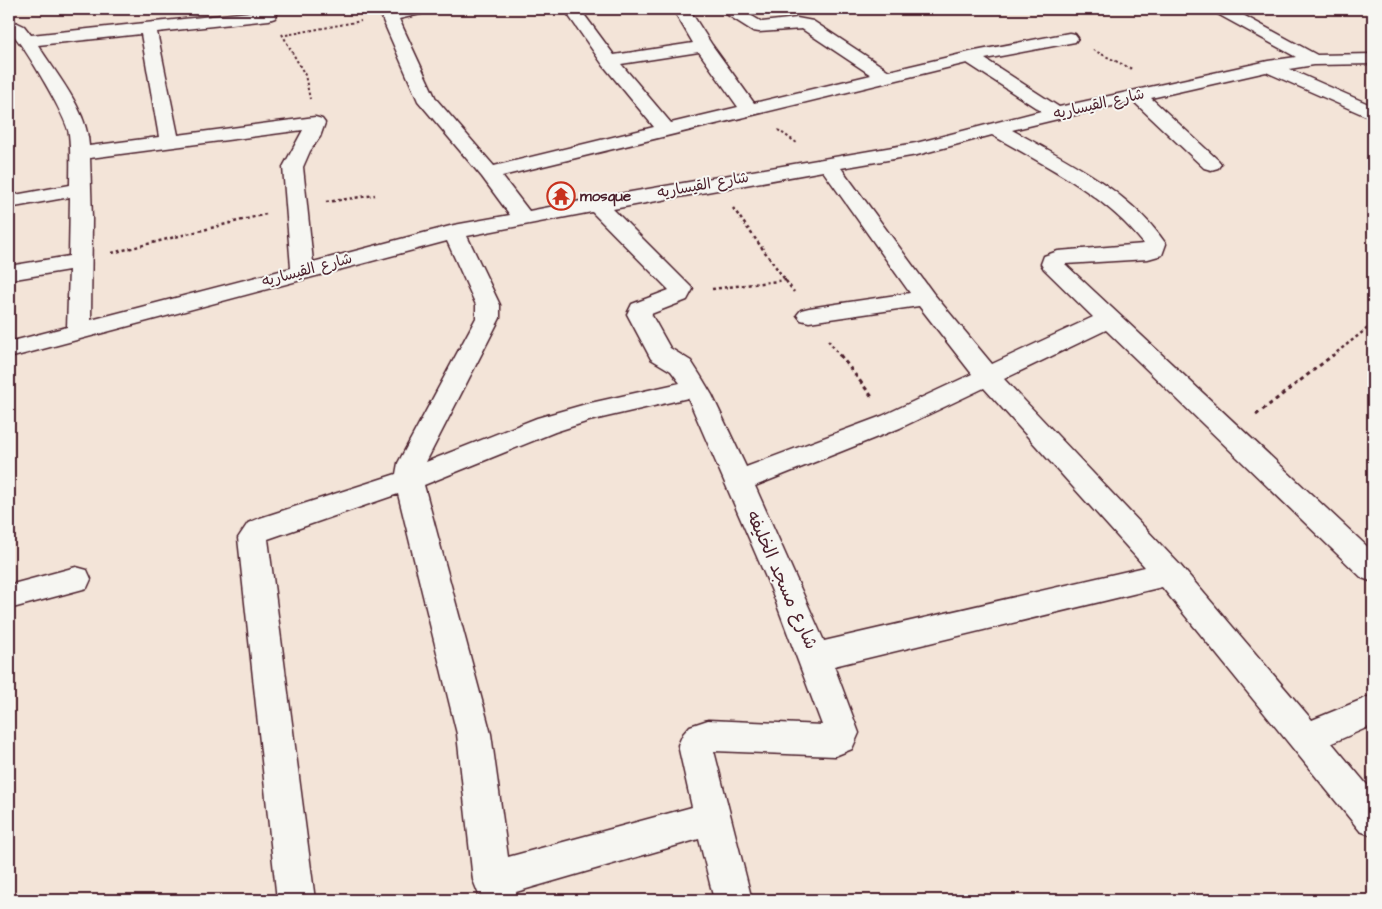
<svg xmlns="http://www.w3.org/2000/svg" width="1382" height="909" font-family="'Architects Daughter','Playpen Sans Arabic',sans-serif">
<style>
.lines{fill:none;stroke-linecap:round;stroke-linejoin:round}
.minor-casing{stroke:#4a1f2b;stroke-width:3}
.path-far2{stroke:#4a1f2b;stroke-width:2;stroke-dasharray:2.5 2.5;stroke-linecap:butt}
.path-far1{stroke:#4a1f2b;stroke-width:2.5;stroke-dasharray:3 3;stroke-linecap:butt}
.path{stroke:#4a1f2b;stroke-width:3;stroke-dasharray:4 4;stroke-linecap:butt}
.minor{fill:#f6f6f2;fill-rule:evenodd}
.labels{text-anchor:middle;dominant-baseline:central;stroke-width:4;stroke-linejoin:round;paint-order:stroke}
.far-street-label{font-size:15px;fill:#4a1f2b;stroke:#f6f6f2}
.far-poi-label{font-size:15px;font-weight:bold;fill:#4a1f2b;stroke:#f6f6f2;text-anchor:start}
.street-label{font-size:18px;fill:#4a1f2b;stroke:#f6f6f2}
</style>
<rect width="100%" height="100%" fill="#f3e4d8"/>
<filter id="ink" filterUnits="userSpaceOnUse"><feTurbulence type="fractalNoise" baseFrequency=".02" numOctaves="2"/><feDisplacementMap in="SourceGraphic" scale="10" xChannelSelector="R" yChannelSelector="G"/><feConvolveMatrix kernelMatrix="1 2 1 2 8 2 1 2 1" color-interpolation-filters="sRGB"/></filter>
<g filter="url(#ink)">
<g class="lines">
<!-- minor casing -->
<g class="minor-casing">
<g id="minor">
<path d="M378,9H431L429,12L399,19L436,99L494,166L654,127L603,65L564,9H580L614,55L693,43L673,9H689L712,45L754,103L871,75L802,29L759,32L753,31L723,12L721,9H740L762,22L797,18L813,21L889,71L970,52L1069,33L1075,34L1078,38L1075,42L985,59L1059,107L1268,61L1296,57L1214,12L1212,9H1232L1317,55L1373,54V64L1314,65L1289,69L1373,106V119L1266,72L1151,98L1218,160L1221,164L1218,168L1211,170L1204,168L1133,101L1012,130C1068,161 1129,190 1166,244L1162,255L1148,259L1065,264L1373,552V582L1362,578L1106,330L1004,379L1180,565L1312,720L1373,695V725L1332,743L1373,792V836L1360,831L1162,587L834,666L859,733L852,749L835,756L714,751L752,900H714L699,839L516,892L519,900H481L473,880L457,734L398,494L268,539L315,900H277L238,538L248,523L260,518L396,474L398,463L476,318V305L447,241L9,358V342L67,327L69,270L9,280V266L69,256L70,197L9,208V196L70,185C70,168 71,151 69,134C67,118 22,40 9,31V19L24,26L31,35L269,10L275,12L277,15L275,18L269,20L157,32L178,135L315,117L322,119L325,123L320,137L310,151L303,167L313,262L454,225L510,215L482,177L418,101ZM141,34L159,137L89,146C88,111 56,74 38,45ZM699,52L738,107L671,123L621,64ZM967,63L1041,111L916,143L596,198L529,211L502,176ZM303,130L283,167L291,268L91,320L92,219L90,158ZM992,135C1046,166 1105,194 1144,244L1058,251L1044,256L1041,264L1044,269L1093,317L992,364L933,293L841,168L917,155ZM823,171L910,293L809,308L801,310L797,315L801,320L809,322L919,306L972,374L882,416L746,467L712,395L700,375L691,361L670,348L651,314L687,300L693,289L613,209ZM592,212L669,290L632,304L627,314L651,359L671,371L680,383L586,404L537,418L426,462L500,318V305L467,236ZM984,388L1145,567L824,641L755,486L900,428ZM688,398L771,589L822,725L708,720L690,726L683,734L678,745L692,807L508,857L491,734L424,485L555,432L589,421Z"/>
<polygon points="76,567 87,570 91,579 87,588 9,609 9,585"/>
</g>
</g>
<!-- path-far2 -->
<g class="path-far2">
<polyline points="1066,9 1070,11 1097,9"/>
<polyline points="292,12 318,9"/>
<polyline points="282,34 305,75 310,99"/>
<polyline points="286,35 361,21"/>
<polyline points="1093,50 1132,69"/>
<polyline points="778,130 797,143"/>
</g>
<!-- path-far1 -->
<g class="path-far1">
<polyline points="326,202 375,195"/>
<polyline points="733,208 794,292"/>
<polyline points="112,253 266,214"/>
<polyline points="712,289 786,280"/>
<polyline points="828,340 840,356"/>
<polyline points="1332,356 1373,324"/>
</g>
<!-- path -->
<g class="path">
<polyline points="840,355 873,398"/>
<polyline points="1256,415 1333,355"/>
</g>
<!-- minor -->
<use href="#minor" class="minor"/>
</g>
</g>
<!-- icons -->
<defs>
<g id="temple-ring" transform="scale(1.4375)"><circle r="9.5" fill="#f6f6f2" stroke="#c8321e" stroke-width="1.5"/><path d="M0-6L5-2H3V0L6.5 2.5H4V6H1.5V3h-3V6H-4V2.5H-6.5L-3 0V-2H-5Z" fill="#c8321e"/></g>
</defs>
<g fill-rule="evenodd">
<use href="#temple-ring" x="561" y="196"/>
</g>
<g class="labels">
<!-- far-street labels -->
<g class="far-street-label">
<text transform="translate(1099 104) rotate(-13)">شارع القيساريه</text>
<text transform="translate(703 185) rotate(-10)">شارع القيساريه</text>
<text transform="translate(307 270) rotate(-15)">شارع القيساريه</text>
</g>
<!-- far-poi labels -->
<g class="far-poi-label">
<text x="580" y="196">mosque</text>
</g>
<!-- street labels -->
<g class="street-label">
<text transform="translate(782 580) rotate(66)">شارع مسجد الخليفه</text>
</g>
</g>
<!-- margin -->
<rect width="1382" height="909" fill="none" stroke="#f6f6f2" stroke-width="30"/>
<rect x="15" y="15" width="1352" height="879" fill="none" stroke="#4a1f2b" stroke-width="2" filter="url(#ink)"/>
</svg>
